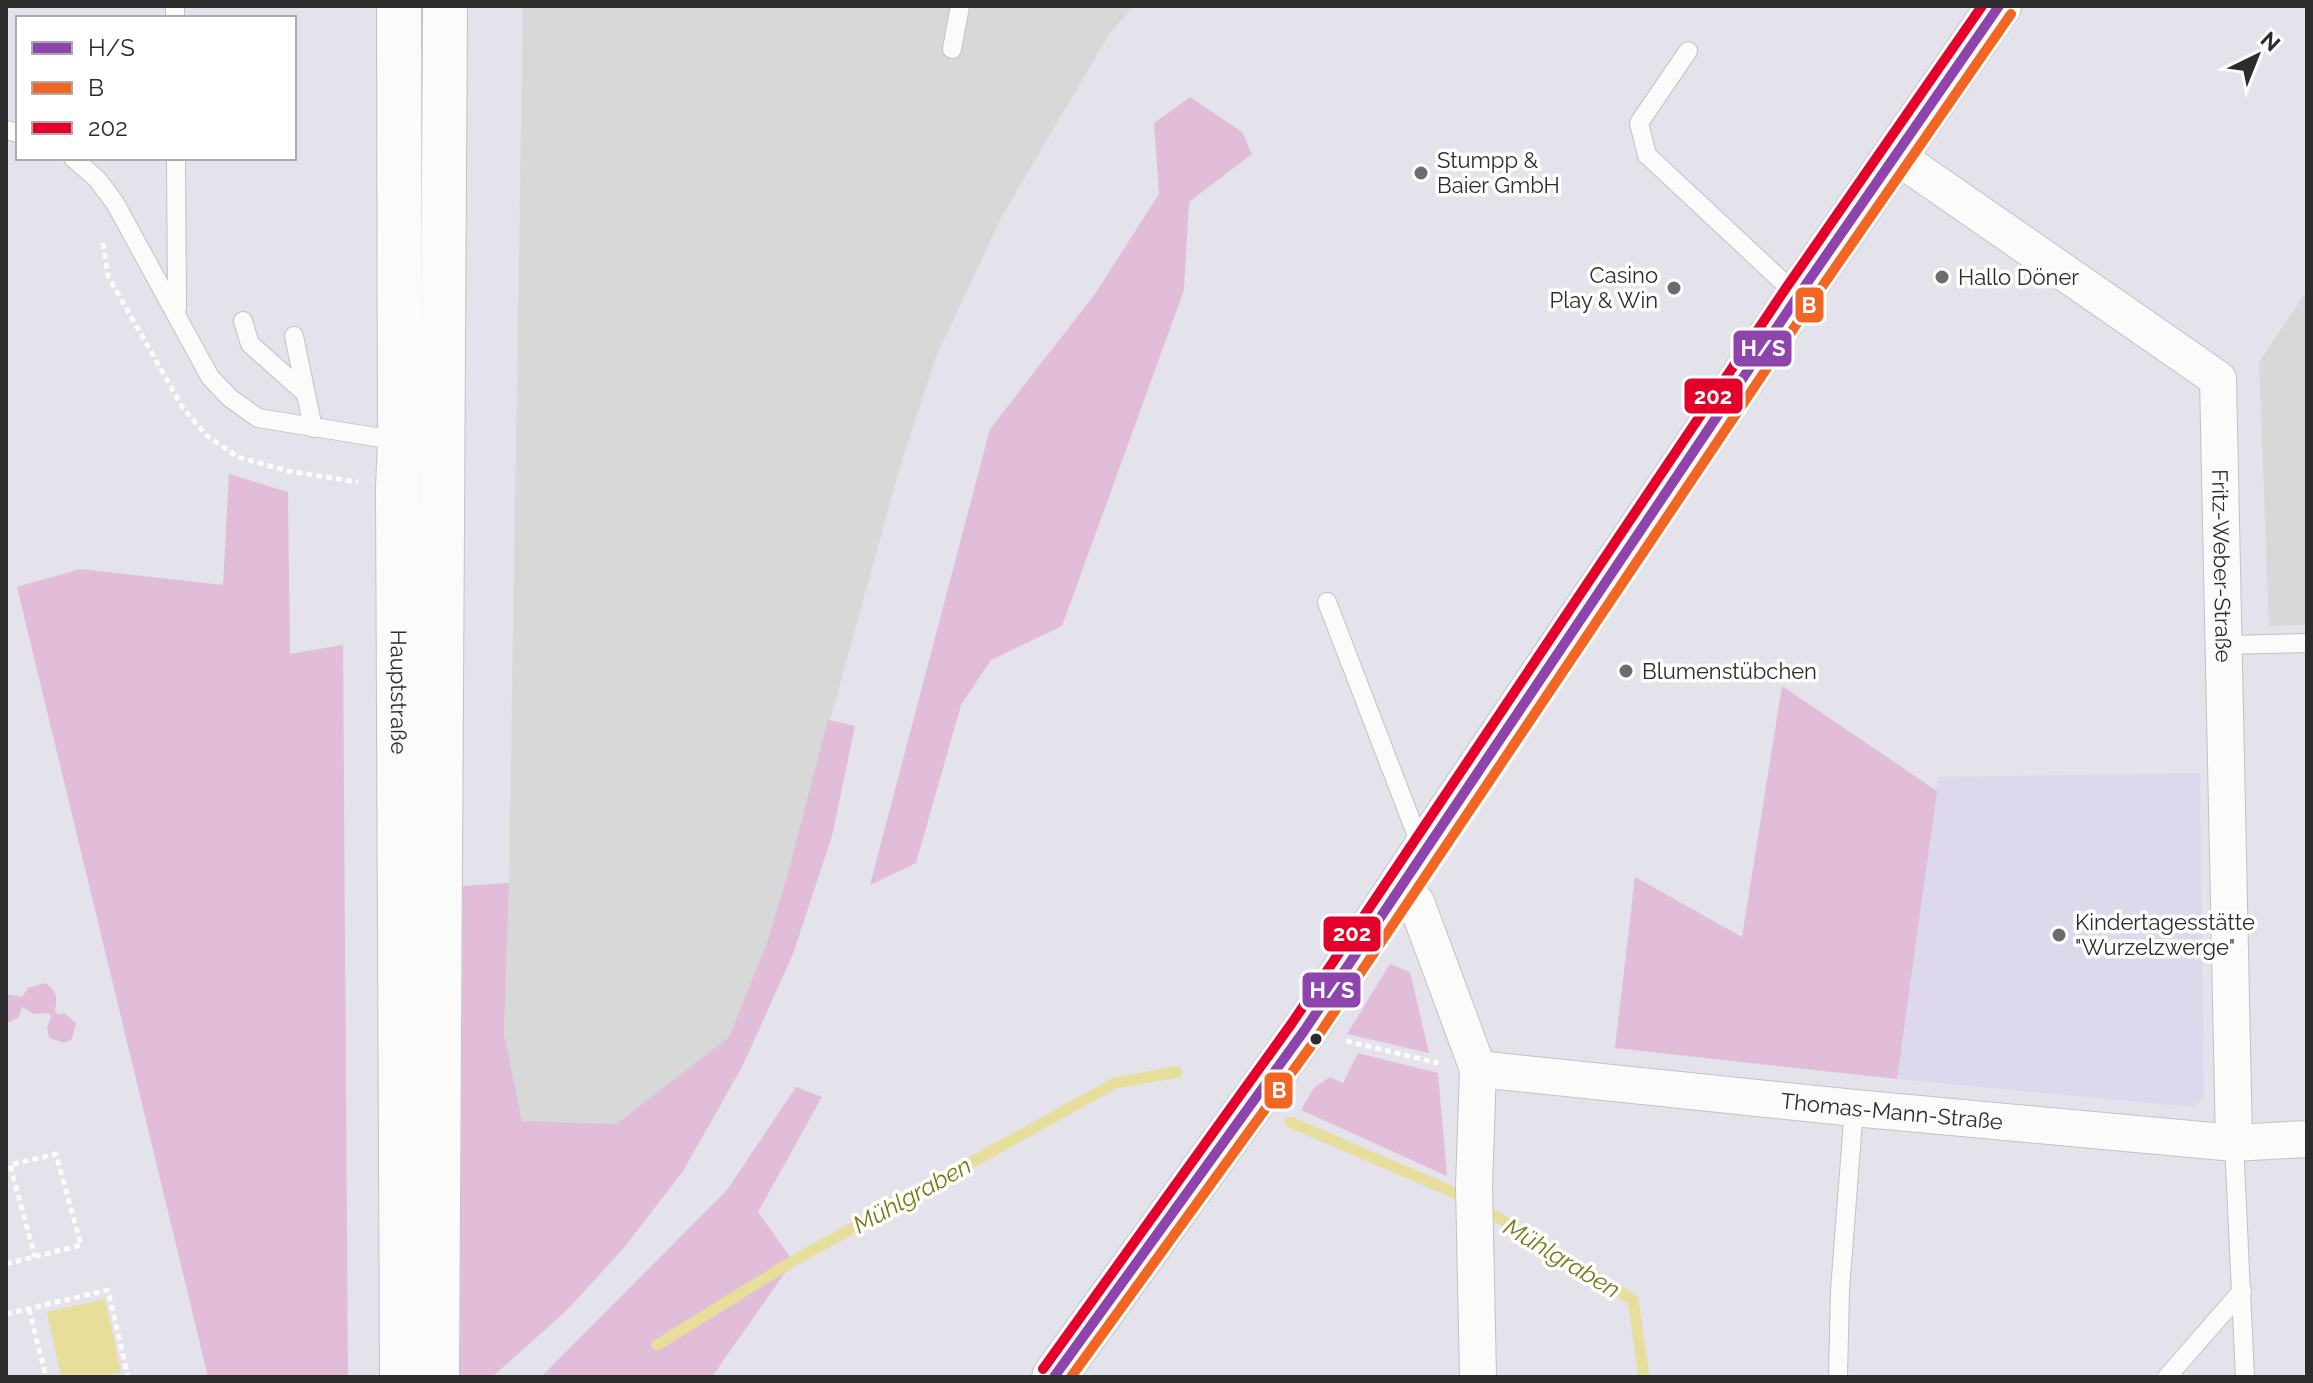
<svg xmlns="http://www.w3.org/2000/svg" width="2313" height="1383" font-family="Raleway,sans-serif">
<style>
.industrial{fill:#d7d9d9}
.education{fill:#ded8ec}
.green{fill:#e2bdda}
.water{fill:#e7de9b}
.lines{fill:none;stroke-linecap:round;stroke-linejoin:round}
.stream{stroke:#e7de9b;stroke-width:11}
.service-casing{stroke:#c2c2c4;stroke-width:20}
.minor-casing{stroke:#c2c2c4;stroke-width:38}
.tertiary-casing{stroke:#c2c2c4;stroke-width:46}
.secondary-casing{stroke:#c2c2c4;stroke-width:46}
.path{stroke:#fbfbfc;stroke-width:5;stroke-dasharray:6 4;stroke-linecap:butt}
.service{stroke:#fbfbfc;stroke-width:18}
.minor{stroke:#fbfbfc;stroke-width:36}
.tertiary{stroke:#fbfbfc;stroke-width:44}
.secondary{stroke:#fbfbfc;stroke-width:44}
.bus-1-casing{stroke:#fff;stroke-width:16}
.bus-2-casing{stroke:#fff;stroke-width:16}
.bus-3-casing{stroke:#fff;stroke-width:16}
.bus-1{stroke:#8e44ad;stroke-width:10}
.bus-2{stroke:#f26522;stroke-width:10}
.bus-3{stroke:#e4002b;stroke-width:10}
.poi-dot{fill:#6c6c6e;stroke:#fff;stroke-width:3}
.bus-dot{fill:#2c2c2c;stroke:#fff;stroke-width:3}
.labels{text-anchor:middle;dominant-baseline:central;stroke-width:7;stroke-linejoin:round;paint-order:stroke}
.poi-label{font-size:22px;fill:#2c2c2c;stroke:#fff;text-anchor:start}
.street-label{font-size:22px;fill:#2c2c2c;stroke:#fff}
.water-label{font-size:24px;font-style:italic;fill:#7b7a15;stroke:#fff}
.line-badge{stroke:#fff;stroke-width:3}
.badge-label{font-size:22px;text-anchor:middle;font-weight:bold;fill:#fff}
</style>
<rect width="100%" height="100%" fill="#e4e2ea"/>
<!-- industrial -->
<g class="industrial">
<polygon points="523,6 1134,6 1108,36 1001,218 936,357 901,463 787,876 767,942 729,1037 616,1124 522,1122 504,1034 509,883"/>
<polygon points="2307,291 2307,625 2269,626 2259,362"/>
</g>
<!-- education -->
<polygon class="education" points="2200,773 2204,1096 2194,1107 1897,1079 1938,777"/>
<!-- green -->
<g class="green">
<polygon points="1190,97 1242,132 1252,154 1189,202 1184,290 1062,626 991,660 961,705 916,863 870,885 990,429 1095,294 1159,194 1154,123"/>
<polygon points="229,474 288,492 290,654 343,645 348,1377 208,1377 17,587 80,569 223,585"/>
<polygon points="1782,686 1937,791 1897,1079 1615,1048 1635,877 1742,937"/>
<polygon points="828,720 855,726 832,836 793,954 743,1065 683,1171 623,1249 566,1311 492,1377 460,1377 463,886 509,883 504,1034 522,1121 616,1124 729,1037 767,942 787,876"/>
<polygon points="1390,964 1410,972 1429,1053 1347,1034"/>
<path d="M45,983C58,991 57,998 55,1011L58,1015L64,1013L76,1023L72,1039L65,1043L49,1038L47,1027L51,1018L49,1013L34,1014L22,1007L19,1017L7,1023L6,994L22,997L28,988Z"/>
<polygon points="1358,1053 1438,1073 1447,1176 1301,1110 1314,1088 1330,1077 1343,1083"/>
<polygon points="796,1087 822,1097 758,1212 793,1261 712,1377 541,1377 727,1190"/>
</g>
<!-- water -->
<polygon class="water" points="105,1299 121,1372 97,1377 61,1377 47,1312"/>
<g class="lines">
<!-- stream -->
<g class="stream">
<polyline points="1290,1122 1448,1190 1518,1229 1633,1300 1644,1377"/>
<polyline points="657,1345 793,1261 1115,1083 1177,1072"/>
</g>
<!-- service casing -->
<g class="service-casing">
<g id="service">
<polyline points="175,6 175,18"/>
<polyline points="952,49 960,6"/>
<polyline points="1688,51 1639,123 1647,155 1798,296"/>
<polyline points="6,130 18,133"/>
<polyline points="73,158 97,179 115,203 210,377 230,398 258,418 400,441"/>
<polyline points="176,158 177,308"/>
<polyline points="243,321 250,344 304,392"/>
<polyline points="294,336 313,428"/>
<polyline points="1327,602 1422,849"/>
<polyline points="2224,645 2307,643"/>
<polyline points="2234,1143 2245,1377"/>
<polyline points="1838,1377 1840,1290 1854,1108"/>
<polyline points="2167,1377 2242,1291"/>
</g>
</g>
<!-- minor casing -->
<g class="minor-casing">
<g id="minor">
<path id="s1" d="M1895,155L2218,379L2234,1143"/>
<polyline points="1398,889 1416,902 1478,1069 1474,1186 1478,1377"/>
<path id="s2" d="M1478,1069L1854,1108L2234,1143L2307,1139"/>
</g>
</g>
<!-- tertiary casing -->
<g class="tertiary-casing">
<polyline id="tertiary" points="1054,1377 1304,1031 1423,852 1798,296 1999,6"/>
</g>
<!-- secondary casing -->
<g class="secondary-casing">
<g id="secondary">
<path id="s3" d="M399,6L400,441L398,488L402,1377"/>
<polyline points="437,1377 445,6"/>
</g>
</g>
<!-- path -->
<g class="path">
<polyline points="103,243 108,276 183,408 207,436 238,457 288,471 358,482"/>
<polyline points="1346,1041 1438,1063"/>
<polyline points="6,1264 81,1245 56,1154 10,1165 35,1257"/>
<polyline points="29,1309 46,1377"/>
<polyline points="6,1314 108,1290 128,1377"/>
</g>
<!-- service -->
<use href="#service" class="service"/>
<!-- minor -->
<use href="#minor" class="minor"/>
<!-- tertiary -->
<use href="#tertiary" class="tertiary"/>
<!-- secondary -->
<use href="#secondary" class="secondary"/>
<!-- bus-1 casing -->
<g class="bus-1-casing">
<polyline id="bus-1" points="1054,1377 1304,1031 1798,296 1999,6"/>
</g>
<!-- bus-2 casing -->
<g class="bus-2-casing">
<polyline id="bus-2" points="1071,1377 1316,1039 1810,304 2011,14"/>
</g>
<!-- bus-3 casing -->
<g class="bus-3-casing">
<polyline id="bus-3" points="1043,1369 1292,1023 1786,288 1982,6"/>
</g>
<!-- bus-1 -->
<use href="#bus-1" class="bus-1"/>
<!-- bus-2 -->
<use href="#bus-2" class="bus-2"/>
<!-- bus-3 -->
<use href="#bus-3" class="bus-3"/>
</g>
<!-- markers -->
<g class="poi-dot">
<circle cx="1421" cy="173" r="8"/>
<circle cx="1942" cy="277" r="8"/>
<circle cx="1674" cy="288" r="8"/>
<circle cx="1626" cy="671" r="8"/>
<circle cx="2059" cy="935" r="8"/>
</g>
<circle class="bus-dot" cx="1316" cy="1039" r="7"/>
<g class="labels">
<!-- poi labels -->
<g class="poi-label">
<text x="1437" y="160">Stumpp &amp;<tspan x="1437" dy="25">Baier GmbH</tspan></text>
<text x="1658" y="275" text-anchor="end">Casino<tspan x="1658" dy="25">Play &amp; Win</tspan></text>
<text x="1958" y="277">Hallo Döner</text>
<text x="1642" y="671">Blumenstübchen</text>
<text x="2075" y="922">Kindertagesstätte<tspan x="2075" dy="25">"Wurzelzwerge"</tspan></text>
</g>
<!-- street labels -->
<g class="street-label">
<text stroke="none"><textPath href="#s1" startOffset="580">Fritz-Weber-Straße</textPath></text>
<text stroke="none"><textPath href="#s3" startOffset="686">Hauptstraße</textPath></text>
<text stroke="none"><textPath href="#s2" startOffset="416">Thomas-Mann-Straße</textPath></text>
</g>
<!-- water labels -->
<g class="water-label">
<text transform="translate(912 1195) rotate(-29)">Mühlgraben</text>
<text transform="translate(1562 1258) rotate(31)">Mühlgraben</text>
</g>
</g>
<g class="line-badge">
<rect x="1794" y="286" width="31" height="38" rx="8" fill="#f26522"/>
<rect x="1732" y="329" width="61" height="39" rx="8" fill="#8e44ad"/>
<rect x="1683" y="377" width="61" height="38" rx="8" fill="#e4002b"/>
<rect x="1322" y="915" width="60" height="38" rx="8" fill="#e4002b"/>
<rect x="1301" y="971" width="61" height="38" rx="8" fill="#8e44ad"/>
<rect x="1263" y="1071" width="31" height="39" rx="8" fill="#f26522"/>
</g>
<g class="badge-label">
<text x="1809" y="313">B</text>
<text x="1763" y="356">H/S</text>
<text x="1713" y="404">202</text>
<text x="1352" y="941">202</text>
<text x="1332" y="998">H/S</text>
<text x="1279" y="1098">B</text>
</g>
<!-- border -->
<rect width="2313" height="1383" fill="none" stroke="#2c2c2c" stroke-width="16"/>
<!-- legend -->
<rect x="16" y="16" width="280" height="144" fill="#ffffff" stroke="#ababab" stroke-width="2"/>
<rect x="32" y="42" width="40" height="12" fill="#8e44ad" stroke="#ababab" stroke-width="2"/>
<text x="88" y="56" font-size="24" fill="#2c2c2c">H/S</text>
<rect x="32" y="82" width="40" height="12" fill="#f26522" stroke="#ababab" stroke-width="2"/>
<text x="88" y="96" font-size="24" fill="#2c2c2c">B</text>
<rect x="32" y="122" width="40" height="12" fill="#e4002b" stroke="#ababab" stroke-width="2"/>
<text x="88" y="136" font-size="24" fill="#2c2c2c">202</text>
<!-- north arrow -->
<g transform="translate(2257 56) rotate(43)" stroke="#ffffff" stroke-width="6" paint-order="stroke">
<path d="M0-6L14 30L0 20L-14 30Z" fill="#2c2c2c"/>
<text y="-12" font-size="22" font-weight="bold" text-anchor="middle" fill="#2c2c2c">N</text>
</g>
</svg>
